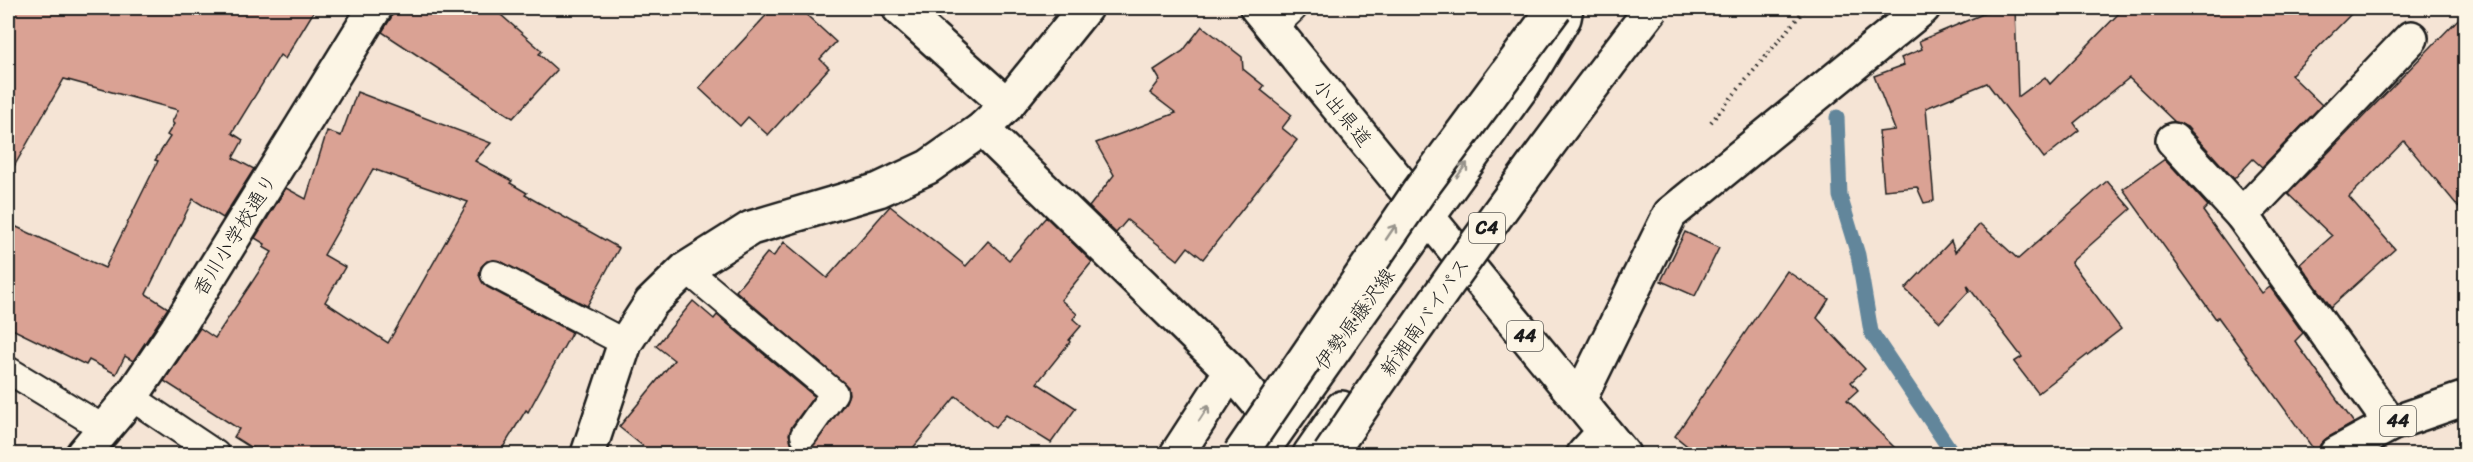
<svg xmlns="http://www.w3.org/2000/svg" width="2473" height="462" font-family="Sriracha,'Klee One',sans-serif">
<style>
.lines{fill:none;stroke-linecap:round;stroke-linejoin:round}
.stream{stroke:#62869b;stroke-width:15}
.building{fill:#daa294;stroke:#1c1c1c;stroke-width:1.5;fill-rule:evenodd}
.service-casing{stroke:#1c1c1c;stroke-width:30}
.minor-casing{stroke:#1c1c1c;stroke-width:38}
.tertiary-casing{stroke:#1c1c1c;stroke-width:38}
.secondary-casing{stroke:#1c1c1c;stroke-width:38}
.primary-casing{stroke:#1c1c1c;stroke-width:38}
.path{stroke:#1c1c1c;stroke-width:4;stroke-dasharray:1.5 4.5;stroke-linecap:butt}
.service{stroke:#fcf5e5;stroke-width:26}
.minor{stroke:#fcf5e5;stroke-width:33}
.tertiary{stroke:#fcf5e5;stroke-width:33}
.secondary{stroke:#fcf5e5;stroke-width:33}
.primary{stroke:#fcf5e5;stroke-width:33}
.motorway-bridge-casing{stroke:#1c1c1c;stroke-width:38;stroke-linecap:butt}
.motorway-bridge{stroke:#fcf5e5;stroke-width:33}
.oneway{stroke:#97938b}
.labels{text-anchor:middle;dominant-baseline:central;stroke-width:4.5;stroke-linejoin:round;paint-order:stroke}
.shield{fill:#fcf5e5;stroke:#5f5d58;stroke-width:1.5}
.shield-label{font-size:18px;font-weight:bold;fill:#1c1c1c}
.street-label{font-size:20px;fill:#1c1c1c;stroke:#fcf5e5}
</style>
<rect width="100%" height="100%" fill="#f5e4d5"/>
<filter id="ink" filterUnits="userSpaceOnUse"><feTurbulence type="fractalNoise" baseFrequency=".0167" numOctaves="2"/><feDisplacementMap in="SourceGraphic" scale="12" xChannelSelector="R" yChannelSelector="G"/><feConvolveMatrix kernelMatrix="1 2 1 2 8 2 1 2 1" color-interpolation-filters="sRGB"/></filter>
<g filter="url(#ink)">
<g class="lines">
<!-- stream -->
<polyline class="stream" points="1837,117 1840,196 1858,255 1871,332 1953,454"/>
</g>
<!-- building -->
<g class="building">
<polygon points="8,8 316,8 285,59 280,55 232,133 243,140 233,158 254,169 223,218 193,199 146,294 168,308 133,361 125,356 116,374 89,360 86,365 8,327 8,223 105,268 158,161 155,160 170,137 167,135 174,124 172,122 178,110 64,79 8,177"/>
<polygon points="394,8 493,8 542,51 539,54 557,70 513,118 382,32 391,18"/>
<polygon points="773,8 799,8 836,42 820,59 829,68 768,135 748,117 740,126 699,88"/>
<polygon points="1997,8 2015,8 2018,97 2045,77 2050,84 2124,8 2357,8 2291,75 2322,105 2262,167 2253,159 2234,179 2187,127 2175,122 2129,78 2074,123 2079,130 2044,158 1987,83 1926,108 1934,201 1924,203 1917,187 1884,190 1879,132 1895,130 1874,76 1904,65 1901,58 1922,49 1919,41"/>
<polygon points="2466,11 2466,216 2404,141 2349,197 2395,249 2331,307 2300,264 2332,236 2288,194"/>
<polygon points="1202,26 1242,57 1243,69 1264,86 1261,90 1292,115 1282,128 1297,140 1203,259 1188,247 1178,260 1127,220 1116,233 1089,207 1114,175 1096,143 1176,113 1150,93 1160,80 1154,70 1183,51"/>
<path d="M357,92L491,143L475,161L512,181L510,183L527,193L525,195L619,248L587,306L500,261H487L481,267L479,275L487,287L572,332L528,412L526,410L499,454H261L234,437L239,429L164,381L200,328L215,338L272,252L263,247L265,244L255,238L286,188L306,199L327,131L341,136ZM373,169L468,202L388,343L325,302L345,267L324,255Z"/>
<polygon points="2165,159 2208,206 2203,211 2262,293 2270,287 2303,333 2295,341 2354,423 2327,438 2320,445 2317,454 2218,317 2216,319 2123,189"/>
<polygon points="2107,181 2131,209 2071,262 2121,329 2038,393 2014,362 2022,357 1967,285 1969,291 1940,322 1905,289 1951,241 1955,252 1980,224 2018,259"/>
<polygon points="890,206 966,266 988,241 1009,260 1046,217 1092,262 1061,300 1077,314 1073,319 1081,326 1069,340 1070,342 1037,383 1076,408 1051,443 1006,415 995,428 956,396 908,454 653,454 619,427 674,360 656,346 693,301 714,319 717,315 814,396 792,426 789,434 791,442 796,447 803,450 811,448 846,402 849,394 848,387 736,291 767,253 773,257 784,242 827,278"/>
<polygon points="1685,232 1719,248 1695,296 1661,281"/>
<polygon points="1787,271 1829,299 1817,318 1865,369 1851,382 1858,390 1847,400 1901,454 1697,454 1675,436"/>
</g>
<g class="lines">
<!-- service casing -->
<g class="service-casing">
<g id="service">
<polyline points="1273,28 1294,8"/>
<polyline points="686,269 834,393 804,435"/>
<polyline points="494,274 625,343"/>
<polyline points="8,370 103,428"/>
<polyline points="131,397 216,454"/>
</g>
</g>
<!-- minor casing -->
<g class="minor-casing">
<g id="minor">
<polyline points="899,8 1007,105"/>
<polyline points="982,129 1231,371 1278,427"/>
<polyline points="2173,140 2242,215 2391,424"/>
<polyline points="2242,215 2411,38"/>
<polyline points="1579,400 1670,214 1923,8"/>
<polyline points="83,454 131,397 177,329 375,8"/>
<polyline points="588,454 625,343 651,303 686,269 751,228 879,190 928,167 982,129 1007,105 1085,8"/>
<polyline points="1177,454 1231,371"/>
<polyline points="1584,454 1604,432"/>
</g>
</g>
<!-- tertiary casing -->
<g class="tertiary-casing">
<polyline id="tertiary" points="1428,217 1522,87 1564,18 1566,8"/>
</g>
<!-- secondary casing -->
<g class="secondary-casing">
<polyline id="secondary" points="1257,8 1428,217"/>
</g>
<!-- primary casing -->
<g class="primary-casing">
<g id="primary">
<polyline points="1260,454 1428,217 1623,454"/>
<polyline points="1310,454 1342,408"/>
<polyline points="2336,454 2391,424 2466,398"/>
</g>
</g>
<!-- path -->
<polyline class="path" points="1711,122 1806,8"/>
<!-- service -->
<use href="#service" class="service"/>
<!-- minor -->
<use href="#minor" class="minor"/>
<!-- tertiary -->
<use href="#tertiary" class="tertiary"/>
<!-- secondary -->
<use href="#secondary" class="secondary"/>
<!-- primary -->
<use href="#primary" class="primary"/>
<!-- motorway-bridge casing -->
<g class="motorway-bridge-casing">
<g id="motorway-bridge">
<polyline points="1240,454 1420,190 1555,8"/>
<path d="M1330,454C1432,302 1540,153 1652,8"/>
</g>
</g>
<!-- motorway-bridge -->
<use href="#motorway-bridge" class="motorway-bridge"/>
</g>
<!-- one-way arrows -->
<defs><path id="oneway-shaft" d="M-6 0H5M1.5-3L5.5 0L1.5 3" fill="none" stroke-width="1.6" stroke-linecap="round" stroke-linejoin="round" transform="scale(1.5)"/></defs>
<g class="oneway">
<use href="#oneway-shaft" transform="translate(1462 170) rotate(-54)"/>
<use href="#oneway-shaft" transform="translate(1391 232) rotate(-56)"/>
<use href="#oneway-shaft" transform="translate(1204 413) rotate(-57)"/>
</g>
</g>
<g class="labels">
<!-- shield labels -->
<g class="shield">
<rect x="1469" y="213" width="36" height="30" rx="4.5"/>
<rect x="1507" y="321" width="36" height="30" rx="4.5"/>
<rect x="2380" y="406" width="36" height="30" rx="4.5"/>
</g>
<g class="shield-label">
<text x="1487" y="228">C4</text>
<text x="1525" y="336">44</text>
<text x="2398" y="421">44</text>
</g>
<!-- street labels -->
<g class="street-label">
<text transform="translate(1342 113) rotate(51)">小出県道</text>
<text transform="translate(235 235) rotate(-58)">香川小学校通り</text>
<text transform="translate(1425 317) rotate(-55)">新湘南バイパス</text>
<text transform="translate(1355 319) rotate(-54)">伊勢原藤沢線</text>
</g>
</g>
<!-- margin -->
<rect width="2473" height="462" fill="none" stroke="#fcf5e5" stroke-width="30"/>
<rect x="15" y="15" width="2443" height="432" fill="none" stroke="#1c1c1c" stroke-width="2" filter="url(#ink)"/>
</svg>
